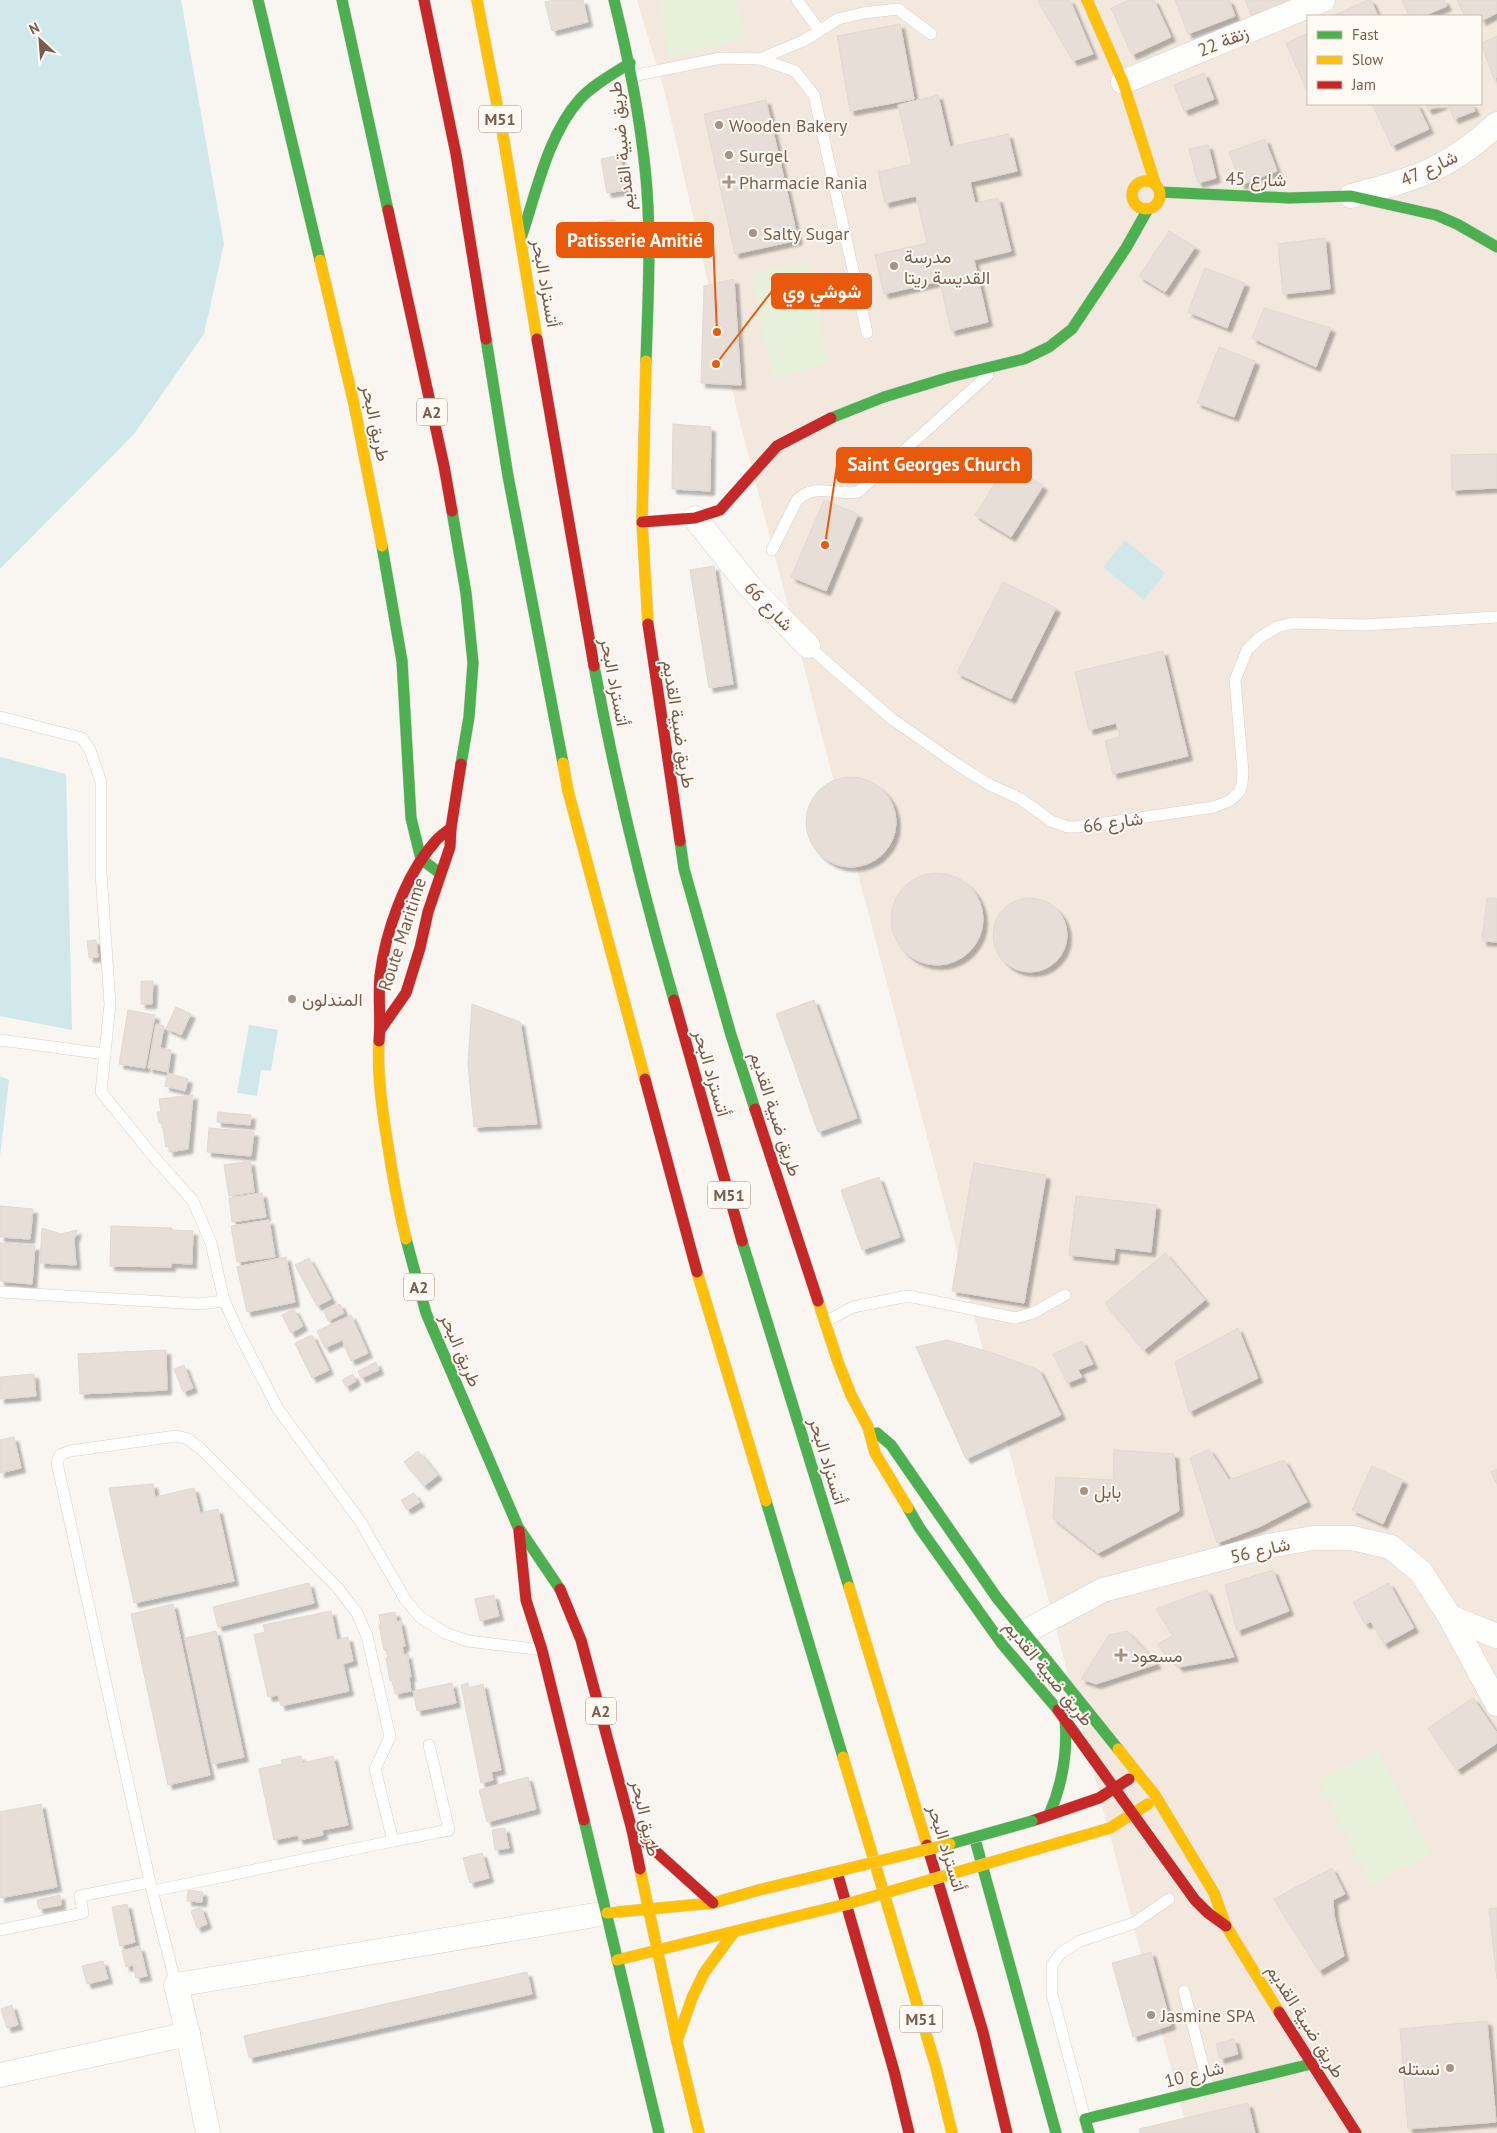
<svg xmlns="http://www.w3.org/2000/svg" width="1497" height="2133" font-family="'PT Sans',Vazirmatn,sans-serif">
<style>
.residential{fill:#f2e8de;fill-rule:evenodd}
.green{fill:#e7f0db}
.water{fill:#d0e8ea}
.building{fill:#e6ded7;stroke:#e2d8d2;filter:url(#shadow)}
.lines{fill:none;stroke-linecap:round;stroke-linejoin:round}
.lane-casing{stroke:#d7d1cb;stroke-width:12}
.street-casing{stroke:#d7d1cb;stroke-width:25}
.fast-casing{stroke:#d9d2cb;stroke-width:12}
.slow-casing{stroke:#d9d2cb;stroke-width:12}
.jam-casing{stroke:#d9d2cb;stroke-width:12}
.lane{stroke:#fefefd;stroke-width:11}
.street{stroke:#fefefd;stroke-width:24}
.fast{stroke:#4caf50;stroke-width:11}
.slow{stroke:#ffc107;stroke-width:11}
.jam{stroke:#c62828;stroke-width:11}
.fast-bridge-casing{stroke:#d9d2cb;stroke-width:12;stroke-linecap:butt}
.slow-bridge-casing{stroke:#d9d2cb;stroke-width:12;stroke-linecap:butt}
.fast-bridge{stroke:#4caf50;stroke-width:11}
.slow-bridge{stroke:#ffc107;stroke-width:11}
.poi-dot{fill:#a69286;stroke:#fffaf3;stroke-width:2}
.labels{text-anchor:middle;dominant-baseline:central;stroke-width:4;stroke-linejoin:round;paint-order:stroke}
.shield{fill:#fffaf3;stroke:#a28b7f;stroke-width:1}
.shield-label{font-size:16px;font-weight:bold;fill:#7a5c4d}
.street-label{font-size:18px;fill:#7a5c4d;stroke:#fffaf3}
.poi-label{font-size:18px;fill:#7a5c4d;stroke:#fffaf3;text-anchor:start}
.leader{fill:none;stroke:#e8590c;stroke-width:2}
.callout-dot{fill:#e8590c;stroke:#fffaf3;stroke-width:2}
.callout{fill:#e8590c;stroke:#e8590c;stroke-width:2}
.callout-label{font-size:19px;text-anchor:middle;font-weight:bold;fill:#fff}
</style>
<defs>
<filter id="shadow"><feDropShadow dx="4.5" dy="4.5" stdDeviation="1" flood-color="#0004"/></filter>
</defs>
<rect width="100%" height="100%" fill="#f9f5f0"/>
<!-- residential -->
<path class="residential" d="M637,0H1497V2133H1188L739,419L665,93ZM1308,16H1481V104H1308Z"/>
<!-- green -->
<g class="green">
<polygon points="658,0 737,0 746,39 669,57"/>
<polygon points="809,261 827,362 773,380 751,273"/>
<polygon points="1377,1751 1432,1854 1370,1885 1318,1780"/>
</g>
<!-- water -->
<g class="water">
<polygon points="0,0 181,0 224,244 204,334 134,434 0,569"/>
<polygon points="1125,540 1165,573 1144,600 1103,567"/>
<polygon points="0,757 66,774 72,1030 0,1016"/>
<polygon points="249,1025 278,1030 271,1071 261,1070 257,1096 237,1093"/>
<polygon points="0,1076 9,1080 0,1156"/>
</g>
<!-- building -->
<g class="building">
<polygon points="554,0 583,0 588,22 552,31 545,2"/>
<polygon points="1040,0 1070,0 1093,54 1073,61 1038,1"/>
<polygon points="1129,0 1154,0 1171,37 1132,55 1111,8"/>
<polygon points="1175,0 1229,0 1235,16 1188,34"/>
<polygon points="1245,0 1299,0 1253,19"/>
<polygon points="1368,0 1371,0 1378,16 1333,16"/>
<polygon points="1402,0 1444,0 1447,6 1424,16 1409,16"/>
<polygon points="1457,0 1497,0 1497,13 1481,21 1481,16 1465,16"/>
<polygon points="900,24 914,99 850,111 837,36"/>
<polygon points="1308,33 1308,88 1306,89 1286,43"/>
<polygon points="1497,36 1497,77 1494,79 1481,43"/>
<polygon points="1204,73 1214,99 1184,111 1174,85"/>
<polygon points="938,95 950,147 1008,134 1017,171 970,182 975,203 998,198 1011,251 974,260 988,322 951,331 940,281 884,294 875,255 927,243 916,196 885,203 878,172 912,164 898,105"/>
<polygon points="766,100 798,240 735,254 704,114"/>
<polygon points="1372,104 1417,104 1429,129 1392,146"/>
<polygon points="1425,104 1444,104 1428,110"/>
<polygon points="1448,104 1472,104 1475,111 1454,119"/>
<polygon points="1265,139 1277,171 1241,185 1229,152"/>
<polygon points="1208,145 1216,178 1198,183 1189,149"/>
<polygon points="620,155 626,190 607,193 601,159"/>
<polygon points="615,220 619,247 601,250 597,222"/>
<polygon points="1169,231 1195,247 1165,292 1139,276"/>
<polygon points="1325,238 1330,289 1283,294 1278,244"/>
<polygon points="1205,268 1245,283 1227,328 1188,312"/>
<polygon points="734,279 741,385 701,383 704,286"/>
<polygon points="1264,308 1331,328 1316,367 1252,338"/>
<polygon points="1219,347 1255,361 1234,417 1197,403"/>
<polygon points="673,424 711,427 710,491 672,489"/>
<polygon points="1497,454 1497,488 1452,490 1451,455"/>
<polygon points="1007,464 1043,486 1011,537 975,515"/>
<polygon points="824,500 858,514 826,591 791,577"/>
<polygon points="714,566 733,684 709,688 690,570"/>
<polygon points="1003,582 1056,608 1011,699 957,673"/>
<polygon points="1163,651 1188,756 1113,774 1105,741 1120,737 1116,723 1089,730 1075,672"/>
<circle cx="851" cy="822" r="45"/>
<circle cx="937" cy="919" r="46"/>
<polygon points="1487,898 1497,899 1497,942 1482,941"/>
<circle cx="1030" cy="935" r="37"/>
<polygon points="96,940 98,957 89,958 87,941"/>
<polygon points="141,981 153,981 152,1004 141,1004"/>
<polygon points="814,1000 857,1118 818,1132 776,1014"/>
<polygon points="472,1004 520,1022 537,1124 474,1127 468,1064"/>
<polygon points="176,1007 191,1014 181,1035 166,1028"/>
<polygon points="128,1010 155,1015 145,1068 119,1064"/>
<polygon points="156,1024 164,1026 160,1048 171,1050 168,1072 148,1068"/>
<polygon points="168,1073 188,1079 185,1091 165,1086"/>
<polygon points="193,1095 188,1149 169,1152 169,1146 166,1147 162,1123 159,1123 157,1112 161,1112 159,1099"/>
<polygon points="218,1112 251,1115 250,1125 217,1122"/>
<polygon points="209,1128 254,1132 251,1156 207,1152"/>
<polygon points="250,1161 254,1192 229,1196 224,1165"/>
<polygon points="974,1163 1046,1175 1024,1303 952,1291"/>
<polygon points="879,1177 900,1237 862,1250 841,1190"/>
<polygon points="262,1193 266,1217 232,1222 229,1198"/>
<polygon points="1076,1196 1156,1205 1151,1252 1115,1248 1114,1260 1069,1255"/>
<polygon points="0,1206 33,1209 30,1239 0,1237"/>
<polygon points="269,1220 275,1257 237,1262 231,1226"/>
<polygon points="111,1226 172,1228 172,1230 193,1231 192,1264 171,1263 171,1267 110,1266"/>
<polygon points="42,1228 61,1234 77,1230 74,1240 76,1265 40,1263"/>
<polygon points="0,1243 35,1246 32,1284 0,1281"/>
<polygon points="1165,1253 1205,1300 1144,1350 1105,1303"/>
<polygon points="286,1257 295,1302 247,1312 237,1267"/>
<polygon points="309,1258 331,1299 317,1306 295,1265"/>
<polygon points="340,1304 344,1313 328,1321 324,1311"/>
<polygon points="294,1309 303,1326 291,1333 282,1315"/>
<polygon points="351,1315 368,1353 351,1361 342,1340 325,1348 317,1331"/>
<polygon points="1238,1328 1258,1378 1189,1412 1175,1362"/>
<polygon points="312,1335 329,1370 312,1378 295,1343"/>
<polygon points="947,1340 990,1352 1039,1370 1061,1415 966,1459 916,1347"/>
<polygon points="1082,1341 1093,1364 1078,1370 1082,1377 1067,1383 1053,1354"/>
<polygon points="166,1350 167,1390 80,1394 78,1354"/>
<polygon points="376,1362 379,1370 361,1378 358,1371"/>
<polygon points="184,1365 193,1388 183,1392 174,1369"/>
<polygon points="34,1374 36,1396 0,1399 0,1377"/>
<polygon points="353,1374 356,1381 346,1387 342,1380"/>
<polygon points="14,1437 21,1468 0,1473 0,1440"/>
<polygon points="1209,1449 1229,1480 1284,1460 1307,1502 1259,1527 1217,1543 1190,1458"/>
<polygon points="1114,1450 1174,1454 1179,1511 1098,1553 1053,1518 1056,1477 1113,1480"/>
<polygon points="418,1451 438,1475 424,1486 404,1462"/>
<polygon points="1372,1466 1403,1480 1383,1524 1352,1510"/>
<polygon points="1497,1469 1497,1484 1491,1472"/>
<polygon points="153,1484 155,1497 194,1488 200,1513 218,1509 234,1581 134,1603 109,1488"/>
<polygon points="414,1493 420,1502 407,1510 401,1500"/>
<polygon points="1273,1570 1289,1611 1237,1631 1225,1585"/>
<polygon points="309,1583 314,1603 218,1627 213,1607"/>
<polygon points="1389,1583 1414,1628 1384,1644 1371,1622 1365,1624 1353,1602"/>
<polygon points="1207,1590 1234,1657 1179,1667 1157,1644 1173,1636 1156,1609"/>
<polygon points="494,1595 499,1616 480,1621 475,1599"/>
<polygon points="173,1604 210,1775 168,1785 131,1614"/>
<polygon points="331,1611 337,1640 348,1637 353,1661 343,1664 349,1691 281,1706 278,1695 268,1697 254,1635 265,1632 263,1625"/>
<polygon points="395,1612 397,1622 400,1621 405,1646 402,1647 404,1655 407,1654 411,1677 409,1677 411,1691 395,1694 392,1681 390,1681 386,1658 388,1658 386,1650 384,1650 379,1625 381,1625 379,1615"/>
<polygon points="216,1631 244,1757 213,1764 185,1638"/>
<polygon points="1127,1631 1157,1664 1096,1684 1081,1679 1109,1635"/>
<polygon points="452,1683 456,1703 417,1711 413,1691"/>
<polygon points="468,1683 469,1688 483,1684 501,1770 491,1772 493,1780 481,1783 461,1685"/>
<polygon points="1473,1698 1497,1733 1497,1743 1457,1770 1428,1728"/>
<polygon points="301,1756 302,1763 333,1756 348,1825 322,1830 323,1835 299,1840 298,1835 274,1840 259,1769 282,1764 281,1760"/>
<polygon points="528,1777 536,1809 487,1822 479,1790"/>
<polygon points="41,1804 57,1887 0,1898 0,1812"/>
<polygon points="505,1828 509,1848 495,1850 492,1830"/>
<polygon points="482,1853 489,1878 470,1883 463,1858"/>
<polygon points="1332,1868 1345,1894 1333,1900 1334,1915 1344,1956 1319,1971 1274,1899"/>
<polygon points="188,1890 203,1892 202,1902 187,1901"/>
<polygon points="60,1895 61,1905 39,1909 37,1900"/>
<polygon points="127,1904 135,1942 120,1946 112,1907"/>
<polygon points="201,1907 207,1924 197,1928 191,1911"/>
<polygon points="1497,1908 1497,1979 1489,1909"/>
<polygon points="137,1947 140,1947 147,1976 136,1978 133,1965 126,1967 122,1951"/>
<polygon points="1151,1952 1171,2025 1133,2037 1112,1963"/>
<polygon points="103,1961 108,1979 87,1984 82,1966"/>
<polygon points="527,1972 532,1994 249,2058 244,2036"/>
<polygon points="12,2005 18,2025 7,2028 1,2009"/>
<polygon points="1487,2021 1496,2122 1408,2129 1400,2029"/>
<polygon points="1234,2039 1238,2054 1220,2059 1216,2044"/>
<polygon points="1248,2103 1255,2133 1140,2133 1139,2129"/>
</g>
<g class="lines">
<!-- lane casing -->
<g class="lane-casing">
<g id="lane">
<polyline points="797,0 819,30"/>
<polyline points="760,59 803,41 838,19 863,13 898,9 931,34"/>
<polyline points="632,76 721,58 760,59 795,71 814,95 867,333"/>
<path d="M772,550L797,500C815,482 835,496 858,492L988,375"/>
<polyline points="808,646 892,719 958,765 990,785 1021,799 1051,821 1068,827 1077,827 1214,807 1229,801 1234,797 1240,791 1242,783 1243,773 1235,680 1247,650 1259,638 1277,627 1293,623 1364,625 1497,617"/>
<polyline points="0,717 82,738 90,750 101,782 101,873 110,1004 101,1092 154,1157 193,1201 211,1243 224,1300 238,1331 278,1409 360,1521 405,1599 420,1617 445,1633 468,1641 542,1650"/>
<polyline points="0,1040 105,1054"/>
<polyline points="0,1292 199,1304 224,1301"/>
<polyline points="825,1322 853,1307 908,1296 1015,1318 1033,1313 1065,1295"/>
<polyline points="393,1841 449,1830 429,1745"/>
<polyline points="153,1891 393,1841 375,1769 390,1737 367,1636 357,1613 337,1587 200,1448 188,1439 176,1436 70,1451 60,1455 57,1463 150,1882 176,1985"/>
<polyline points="0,1930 83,1913 80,1896 150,1882"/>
<polyline points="1184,1991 1209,2089"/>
<polyline points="1085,2119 1052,1994 1052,1965 1061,1953 1080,1941 1134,1923 1169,1899"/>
</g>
</g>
<!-- street casing -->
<g class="street-casing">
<g id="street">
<polyline points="1123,82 1323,0"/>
<path d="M1351,196C1413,180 1450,169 1497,124"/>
<polyline points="695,518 750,587 808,646"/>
<polyline points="1450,1617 1497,1636"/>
<polyline points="1008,1641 1103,1590 1268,1546 1313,1538 1352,1538 1391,1547 1421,1572 1450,1617 1497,1704"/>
<polyline points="0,2075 188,2034"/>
<polyline points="208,2133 188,2034 176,1985 607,1913"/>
</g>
</g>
<!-- fast casing -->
<g class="fast-casing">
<g id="fast">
<polyline points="258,0 320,260"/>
<polyline points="342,0 388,210"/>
<path d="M614,0C628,56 639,111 645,168C652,232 648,297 646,361"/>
<polyline points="1160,192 1289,198 1351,196 1436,215 1457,224 1497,247"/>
<path d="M522,235C537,190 548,135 580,99C594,84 613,74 630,63"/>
<polyline points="486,339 508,476 563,763"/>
<polyline points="831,418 884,397 950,377 1024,359 1049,347 1072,329 1126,248 1148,209"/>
<polyline points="452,511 466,593 473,663 469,717 461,764"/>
<polyline points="382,546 402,661 411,818 421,859 437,871"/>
<path d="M594,666C615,779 642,890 674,1000"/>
<polyline points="680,841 684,869 731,1035 755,1109"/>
<polyline points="406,1239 426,1313 518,1527 560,1589"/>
<polyline points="742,1241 849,1587"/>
<polyline points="877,1433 891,1445 997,1598 1118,1749"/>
<polyline points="766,1501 843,1757"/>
<polyline points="908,1508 919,1527 1002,1644 1058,1710"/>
<path d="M1049,1815C1063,1783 1068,1753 1065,1718"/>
<polyline points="584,1820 659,2133"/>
<polyline points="976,1843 1056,2133"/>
<polyline points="1089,2133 1085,2119 1311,2064"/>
</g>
</g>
<!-- slow casing -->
<g class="slow-casing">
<g id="slow">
<polyline points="477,0 504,141 537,339"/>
<polyline points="1087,0 1123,82 1155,183"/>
<circle cx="1146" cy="195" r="14"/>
<polyline points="320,260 354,404 382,546"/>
<polyline points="646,361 642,522 648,624"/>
<polyline points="563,763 568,791 645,1079"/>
<path d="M379,1041C377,1074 382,1108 387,1140C392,1173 398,1206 406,1239"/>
<polyline points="697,1272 766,1501"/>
<polyline points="818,1301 838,1362 851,1395 868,1427 875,1453 908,1508"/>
<polyline points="849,1587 927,1845"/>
<polyline points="1118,1749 1155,1795 1214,1893 1226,1926 1279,2012"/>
<polyline points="843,1757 936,2067 952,2133"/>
<polyline points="1037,1849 1110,1828 1148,1804"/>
<polyline points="640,1869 677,2042 699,2133"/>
<polyline points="607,1913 713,1903 759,1890"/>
<polyline points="617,1960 773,1922"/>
<polyline points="677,2041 692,1998 704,1973 734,1932"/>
</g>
</g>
<!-- jam casing -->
<g class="jam-casing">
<g id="jam">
<polyline points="424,0 456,154 486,339"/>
<polyline points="388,210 444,466 452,511"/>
<polyline points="537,339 594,666"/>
<polyline points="642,522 695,518 720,510 777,446 831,418"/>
<polyline points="648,624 680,841"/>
<polyline points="674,1000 742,1241"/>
<polyline points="380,1030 406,993 420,948 428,912 450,847 451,828 461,764"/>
<path d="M379,1041C381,1019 378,997 380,976C385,933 405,876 434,843C438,837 445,833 451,828"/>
<polyline points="645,1079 697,1272"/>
<polyline points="755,1109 818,1301"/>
<polyline points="519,1531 526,1600 542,1650 584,1820"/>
<polyline points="560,1589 581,1640 632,1830 640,1869"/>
<polyline points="1058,1710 1195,1900 1208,1913 1226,1926"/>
<polyline points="1032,1821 1099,1798 1129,1779"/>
<polyline points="632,1830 713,1903"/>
<polyline points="927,1845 983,2032 1007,2133"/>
<polyline points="837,1872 894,2071 909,2133"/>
<polyline points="1279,2012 1356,2133"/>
</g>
</g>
<!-- lane -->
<use href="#lane" class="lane"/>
<!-- street -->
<use href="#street" class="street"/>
<!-- fast -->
<use href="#fast" class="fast"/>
<!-- slow -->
<use href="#slow" class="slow"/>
<!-- jam -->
<use href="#jam" class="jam"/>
<!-- fast-bridge casing -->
<g class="fast-bridge-casing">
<polyline id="fast-bridge" points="950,1844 1032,1821"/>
</g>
<!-- slow-bridge casing -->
<g class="slow-bridge-casing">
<g id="slow-bridge">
<polyline points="759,1890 950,1844"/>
<polyline points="773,1922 847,1904 1037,1849"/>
</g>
</g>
<!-- fast-bridge -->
<use href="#fast-bridge" class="fast-bridge"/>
<!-- slow-bridge -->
<use href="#slow-bridge" class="slow-bridge"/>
</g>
<!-- markers -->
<g class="poi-dot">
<circle cx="719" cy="125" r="5"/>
<circle cx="729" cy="155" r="5"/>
<path d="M726.5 174.5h5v5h5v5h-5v5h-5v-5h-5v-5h5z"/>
<circle cx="753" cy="233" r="5"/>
<circle cx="894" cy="266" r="5"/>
<circle cx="292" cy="999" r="5"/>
<circle cx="1084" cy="1491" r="5"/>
<path d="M1118.5 1647.5h5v5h5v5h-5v5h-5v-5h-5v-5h5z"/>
<circle cx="1151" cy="2015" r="5"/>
<circle cx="1450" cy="2068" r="5"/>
</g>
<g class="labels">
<!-- shield labels -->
<g class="shield">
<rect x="479" y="105.5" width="42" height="27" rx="4"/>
<rect x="417" y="398.5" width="30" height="27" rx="4"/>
<rect x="708" y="1181.5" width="42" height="27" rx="4"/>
<rect x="404" y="1273.5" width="30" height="27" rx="4"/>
<rect x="586" y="1697.5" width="30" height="27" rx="4"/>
<rect x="900" y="2005.5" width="42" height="27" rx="4"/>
</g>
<g class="shield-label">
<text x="500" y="119">M51</text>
<text x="432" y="412">A2</text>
<text x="729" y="1195">M51</text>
<text x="419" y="1287">A2</text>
<text x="601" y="1711">A2</text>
<text x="921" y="2019">M51</text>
</g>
<!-- street labels -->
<g class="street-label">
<text transform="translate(1223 41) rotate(-22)">زنقة 22</text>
<text transform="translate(621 146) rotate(-96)">طريق ضبية القديم</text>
<text transform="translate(1429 168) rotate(-25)">شارع 47</text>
<text transform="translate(1256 179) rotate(2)">شارع 45</text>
<text transform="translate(546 283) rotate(80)">أتستراد البحر</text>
<text transform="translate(376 423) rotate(78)">طريق البحر</text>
<text transform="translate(769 606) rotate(46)">شارع 66</text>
<text transform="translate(615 682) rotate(79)">أتستراد البحر</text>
<text transform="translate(679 724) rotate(81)">طريق ضبية القديم</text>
<text transform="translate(1113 822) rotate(-8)">شارع 66</text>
<text transform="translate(402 934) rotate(-72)">Route Maritime</text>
<text transform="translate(712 1073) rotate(74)">أتستراد البحر</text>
<text transform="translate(776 1114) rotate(72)">طريق ضبية القديم</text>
<text transform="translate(461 1350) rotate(67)">طريق البحر</text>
<text transform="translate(828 1461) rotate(73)">أتستراد البحر</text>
<text transform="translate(1260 1550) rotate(-13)">شارع 56</text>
<text transform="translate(1049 1673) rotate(51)">طريق ضبية القديم</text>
<text transform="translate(646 1818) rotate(77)">طريق البحر</text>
<text transform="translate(947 1848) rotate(73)">أتستراد البحر</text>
<text transform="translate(1306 2021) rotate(58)">طريق ضبية القديم</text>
<text transform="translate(1194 2074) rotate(-14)">شارع 10</text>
</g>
<!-- poi labels -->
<g class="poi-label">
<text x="729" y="125">Wooden Bakery</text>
<text x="739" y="155">Surgel</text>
<text x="739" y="182">Pharmacie Rania</text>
<text x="763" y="233">Salty Sugar</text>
<text x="904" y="256">مدرسة<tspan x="904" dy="21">القديسة ريتا</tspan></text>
<text x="302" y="999">المندلون</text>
<text x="1094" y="1491">بابل</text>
<text x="1131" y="1655">مسعود</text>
<text x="1161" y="2015">Jasmine SPA</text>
<text x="1440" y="2068" text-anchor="end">نستله</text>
</g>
</g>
<!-- callouts -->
<path class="leader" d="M717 332L713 240M716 364L772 291M825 545L837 465"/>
<g class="callout-dot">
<circle cx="717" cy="332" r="5"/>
<circle cx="716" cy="364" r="5"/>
<circle cx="825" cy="545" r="5"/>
</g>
<g class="callout">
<rect x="557" y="223" width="156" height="34" rx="5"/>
<rect x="772" y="274" width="99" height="34" rx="5"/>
<rect x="837" y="448" width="194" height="34" rx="5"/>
</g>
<g class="callout-label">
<text x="635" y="247">Patisserie Amitié</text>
<text x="822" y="298">شوشي وي</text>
<text x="934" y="471">Saint Georges Church</text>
</g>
<!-- legend -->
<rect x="1307" y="15" width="175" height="90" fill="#fffaf3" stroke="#cabbb1"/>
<rect x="1317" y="31" width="25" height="8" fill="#4caf50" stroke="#cabbb1"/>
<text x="1352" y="40" font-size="15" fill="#7a5c4d">Fast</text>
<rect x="1317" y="56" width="25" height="8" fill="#ffc107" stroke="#cabbb1"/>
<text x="1352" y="65" font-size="15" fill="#7a5c4d">Slow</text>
<rect x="1317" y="81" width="25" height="8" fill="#c62828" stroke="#cabbb1"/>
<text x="1352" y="90" font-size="15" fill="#7a5c4d">Jam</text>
<!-- north arrow -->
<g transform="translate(40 40) rotate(334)" stroke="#fffaf3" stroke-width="4" paint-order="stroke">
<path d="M0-4L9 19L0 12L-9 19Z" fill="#7a5c4d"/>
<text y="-8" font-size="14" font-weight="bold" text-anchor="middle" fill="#7a5c4d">N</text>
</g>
</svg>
